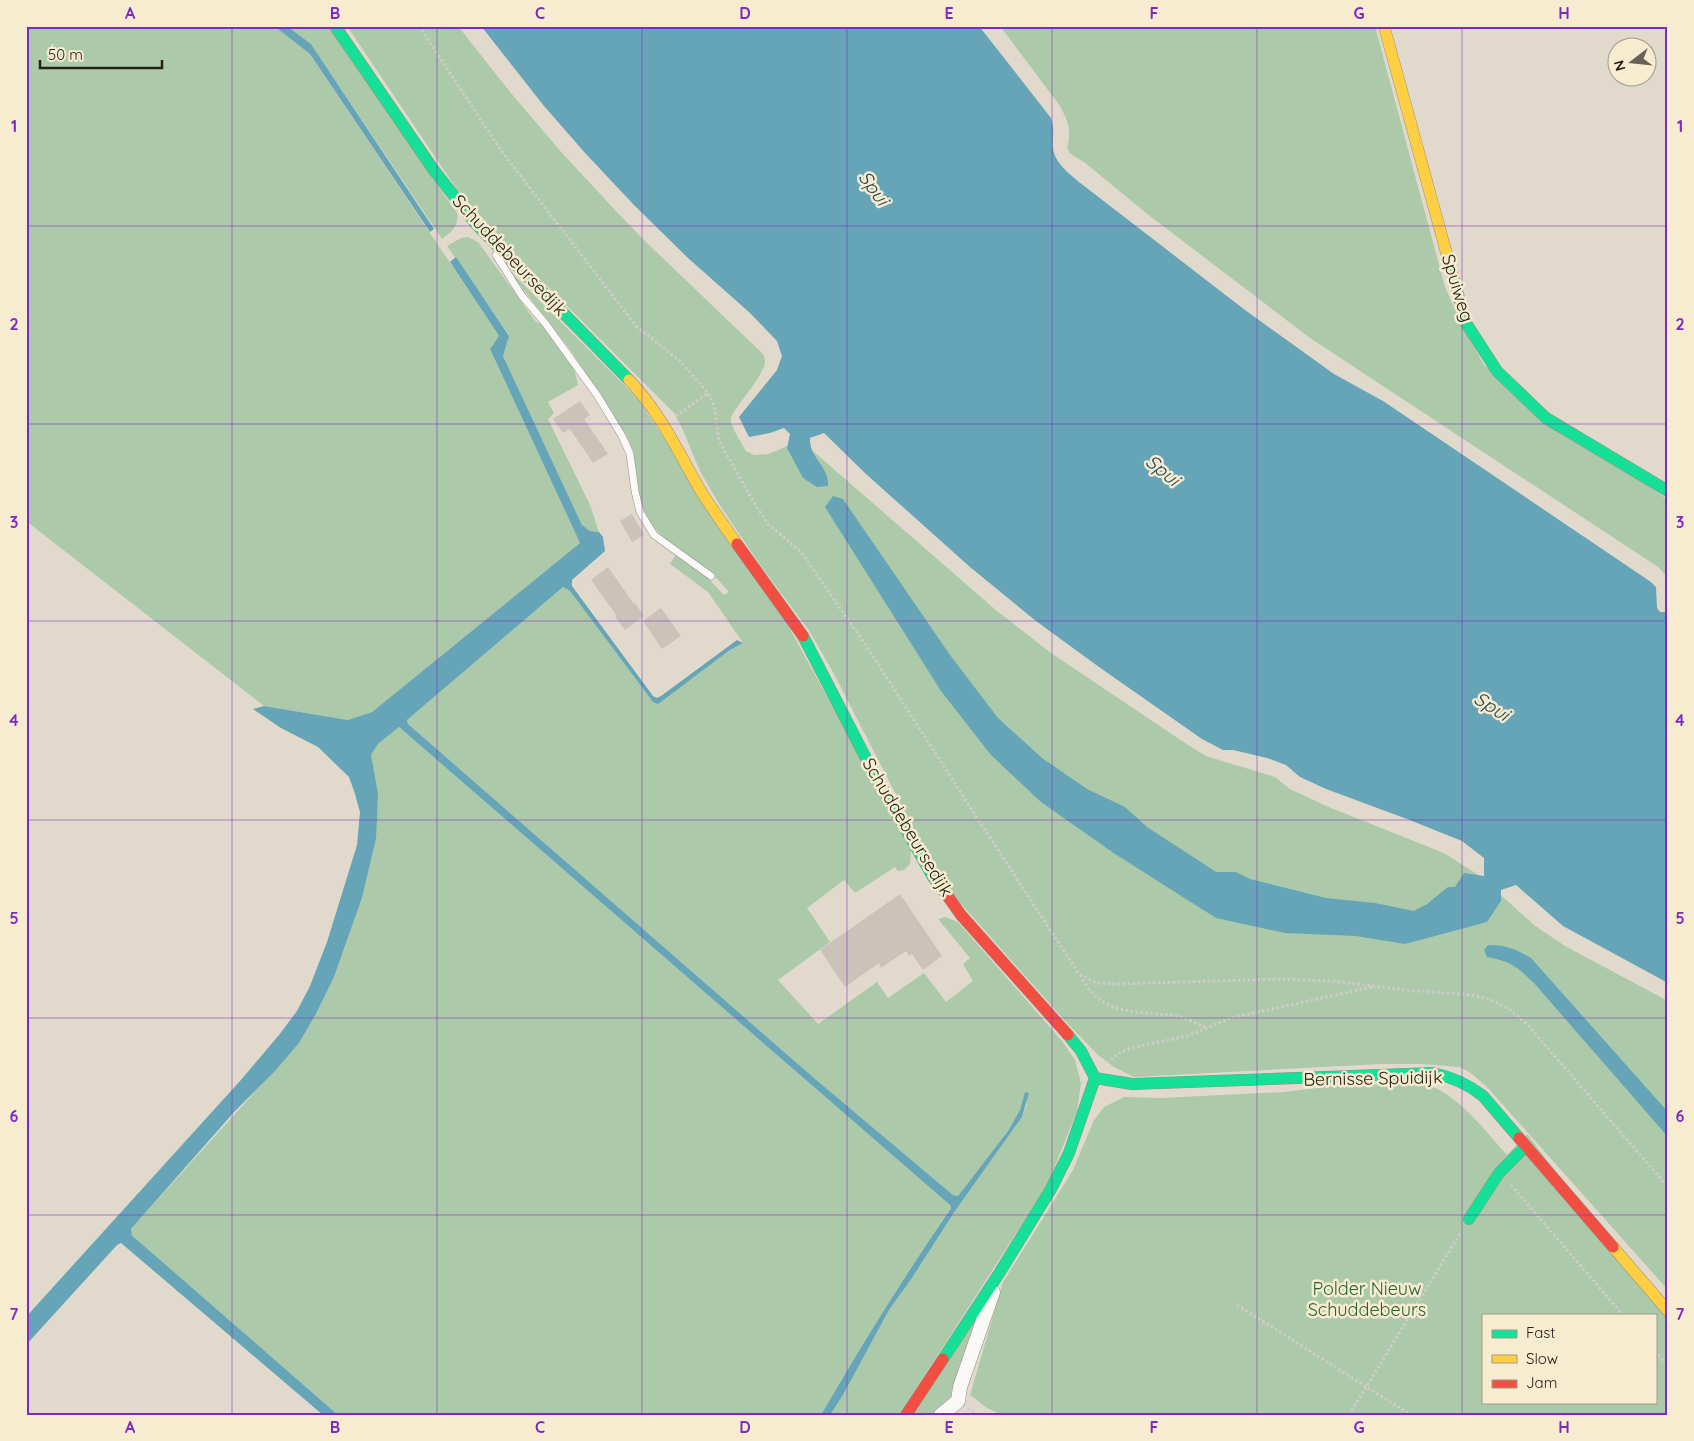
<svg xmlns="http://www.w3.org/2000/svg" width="1694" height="1441" font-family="Quicksand,sans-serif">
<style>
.green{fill:#accaa9;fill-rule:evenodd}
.water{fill:#65a5b7}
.building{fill:#cbc3b9}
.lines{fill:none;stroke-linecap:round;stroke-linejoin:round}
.lane-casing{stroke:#948f84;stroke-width:8}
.street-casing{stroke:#948f84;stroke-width:15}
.fast-casing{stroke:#948f84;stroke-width:12}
.slow-casing{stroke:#948f84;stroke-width:12}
.jam-casing{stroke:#948f84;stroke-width:12}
.path{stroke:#cdccc8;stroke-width:3;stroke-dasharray:2.5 2.5;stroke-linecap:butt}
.lane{stroke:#faf9f7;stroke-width:7}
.street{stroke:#faf9f7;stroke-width:14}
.fast{stroke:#16e098;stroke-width:11}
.slow{stroke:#ffcf43;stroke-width:11}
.jam{stroke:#f24e42;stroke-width:11}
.grid{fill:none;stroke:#7b2cbf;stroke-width:1;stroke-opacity:0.55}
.labels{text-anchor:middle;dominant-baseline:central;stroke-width:5;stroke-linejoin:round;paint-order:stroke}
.street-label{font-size:18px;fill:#252117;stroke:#f7ebd0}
.park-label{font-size:18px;fill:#216536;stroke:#f7ebd0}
.water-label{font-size:19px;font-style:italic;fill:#204856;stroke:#f7ebd0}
.neatline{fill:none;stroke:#7b2cbf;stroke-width:2}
.grid-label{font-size:16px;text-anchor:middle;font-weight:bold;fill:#7b2cbf}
</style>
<rect width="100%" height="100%" fill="#e1dacc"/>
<!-- green -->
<g class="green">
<polygon points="26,26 274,26 310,54 499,336 490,349 580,543 372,712 348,720 264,706 26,521"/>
<path d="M287,26H329L457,213C459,227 452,231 442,239L311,44Z"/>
<path d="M347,26H458L510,92L563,154L616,211L646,242L763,354C764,356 765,359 765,362C764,375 738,404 731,417V422L735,432L746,451L754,455L768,454L798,442L806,445L997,611L1051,653L1185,743L1206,756L1275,777L1290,789L1331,808L1444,853L1480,876L1534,925L1565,946L1668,1001V1290L1488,1088L1471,1073L1459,1067L1421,1064H1381L1134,1077L1114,1067L1098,1055L1066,1022L940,880L834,674L810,632L761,566L719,504L700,471L682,428L674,413L516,255L458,191Z"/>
<path d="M1000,26H1375L1445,287L1460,321L1484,365L1668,500V578L1658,567L1310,338L1146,213L1084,162C1060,149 1070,151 1069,130C1068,121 1064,114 1060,106Z"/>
<polygon points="468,237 478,242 536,322 541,324 574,368 578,385 548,402 554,413 548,419 590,505 599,532 590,531 582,525 503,356 509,335 447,246 461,238"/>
<path d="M505,266L638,399L784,618L911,850L910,864L904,870L898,871L895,867L855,893L844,880L807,908L830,942L778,980L818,1024L877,982L888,998L924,973L946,1002L973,981L963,964L970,958L938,919L945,917L958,922L1062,1041L1075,1060L1081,1083L1077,1111L1048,1184L899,1415H830L843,1395L889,1310L912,1278L955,1211L1022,1117L1027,1104L1025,1093L1020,1110L1008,1131L958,1196L953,1195L814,1078L408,724L407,720L563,587L570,591L653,702L694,677L730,650L743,643L708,592L670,564L676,554L706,576L724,595L729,592C721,583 713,574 704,567C684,551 656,537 644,513C634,491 638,464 629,441L572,352Z"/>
<path d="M399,727L950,1205L951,1207C905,1275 862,1344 821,1415H338L132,1236L131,1229L299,1043L316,1014L334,977L362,898L376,839L371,755L378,744Z"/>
<path d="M1412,1083C1419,1084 1426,1085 1432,1087C1458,1095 1489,1135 1507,1155L1527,1134L1668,1319V1415H1002L987,1408L970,1395L1003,1282L1073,1170L1094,1120L1104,1107L1124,1097L1161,1098L1284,1092L1334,1086ZM1483,1315H1655V1402H1483Z"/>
<polygon points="986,1299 954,1390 948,1401 935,1415 911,1415"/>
</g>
<!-- water -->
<g class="water">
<polygon points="274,26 287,26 311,44 434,229 430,232 310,54"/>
<path d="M481,26H979L1051,118C1054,127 1053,132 1053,141C1051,160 1065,170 1079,182L1245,310L1334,374L1383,401L1651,582L1656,587L1657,608L1660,612H1668V983L1563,926L1516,885L1501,890V901L1487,922L1405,944L1356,936L1285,933L1216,918L1115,854L1041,802L991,755L941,691L825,507L833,496L843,499L950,655L998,718L1042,758L1087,789L1125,807L1147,827L1216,872H1236L1250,879L1326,898L1375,903L1414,911L1427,904L1448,887H1455L1464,873L1484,876V858L1462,841L1407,819L1326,789L1300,777L1286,765L1267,758L1233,750H1223L1202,739L1099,667L1036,621L970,567L866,474L824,433L810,438C809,458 830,467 828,486L817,487L803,478L787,448L790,434L784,428L770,433L749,437L739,417L777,370L782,356L777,341L750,313L688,258L634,205L586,154L544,106Z"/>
<path d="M456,257L509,336L503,356L582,525L590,531L599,532L603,537L605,551L572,580V586L653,696L657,698L661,696L737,640L743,643L730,650L658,704L653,702L570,591L563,587L407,720L408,724L814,1078L953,1195L958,1196L1008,1131L1020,1110L1025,1092L1029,1093L1022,1117L955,1211L912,1278L889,1310L843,1395L830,1415H821C862,1344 905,1275 951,1208L950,1205L399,727L378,744L371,755L378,794L376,839L362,898L334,977L316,1014L299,1043L275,1071L235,1111L131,1229L132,1236L136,1239L338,1415H323L121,1243L117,1245L26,1345V1317L240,1081L279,1035L297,1011L310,986L327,942L357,845L360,812L355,794L349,777L318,747L281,728L253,709L264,706L348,720L372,712L580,543L490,349L499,336L450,262Z"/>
<path d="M1488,945C1505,945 1516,949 1531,958L1668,1112V1137L1534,983C1516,966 1512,962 1487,957L1484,950Z"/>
</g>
<!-- building -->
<g class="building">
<polygon points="580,401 590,415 584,419 608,454 593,463 570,429 563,433 553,419"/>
<polygon points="632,514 644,535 632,542 620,521"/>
<polygon points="608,567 634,604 635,603 644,616 625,630 615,617 617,616 591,580"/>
<polygon points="661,608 681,636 662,649 643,621"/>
<polygon points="900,894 942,956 923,970 912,954 909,956 906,951 881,968 879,963 845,987 820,950"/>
</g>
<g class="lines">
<!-- lane casing -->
<g class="lane-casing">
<polyline id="lane" points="496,255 522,296 545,323 597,395 622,436 630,454 635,491 640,512 654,535 711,576"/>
</g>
<!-- street casing -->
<g class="street-casing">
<polyline id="street" points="941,1415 958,1401 960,1387 993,1292"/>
</g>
<!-- fast casing -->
<g class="fast-casing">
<g id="fast">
<polyline points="335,26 433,169 476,224 629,380"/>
<polyline points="1447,255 1466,323 1497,371 1546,418 1668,491"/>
<polyline points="803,636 871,768 933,877 949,898"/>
<path d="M1095,1078L1132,1084L1433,1073C1452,1077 1468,1084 1483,1096L1519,1138"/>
<polyline points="1469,1219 1499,1173 1526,1146"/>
<polyline points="943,1359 1000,1272 1051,1189 1069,1153 1095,1078 1081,1051 1068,1035"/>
</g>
</g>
<!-- slow casing -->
<g class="slow-casing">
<g id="slow">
<polyline points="1384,26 1447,255"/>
<path d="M629,380C661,413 679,454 702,493C713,510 725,527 737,544"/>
<polyline points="1613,1247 1668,1311"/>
</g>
</g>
<!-- jam casing -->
<g class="jam-casing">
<g id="jam">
<polyline points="737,544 803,636"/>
<polyline points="949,898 961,915 1068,1035"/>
<polyline points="1519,1138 1613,1247"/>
<polyline points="906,1415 943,1359"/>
</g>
</g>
<!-- path -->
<g class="path">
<polyline points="419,26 500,149 636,326 680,361 708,393 714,405 719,441 756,506 768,524 801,552 869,650 968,804 1079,974 1097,983 1117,984 1278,979 1332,981 1406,990 1473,995 1491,1000 1509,1009 1526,1023 1668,1187"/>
<polyline points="676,416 708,393"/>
<path d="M1080,975C1098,1010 1122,1011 1158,1014C1164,1015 1171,1014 1177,1016C1187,1018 1197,1024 1206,1028"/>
<polyline points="1107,1063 1119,1053 1131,1048 1187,1036 1231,1018 1372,987"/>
<polyline points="1511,1185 1623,1315"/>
<polyline points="1237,1305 1411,1415"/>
<polyline points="1655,1351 1668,1366"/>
<polyline points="968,1408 978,1415"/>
<polyline points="1349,1415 1461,1232"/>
</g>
<!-- lane -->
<use href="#lane" class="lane"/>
<!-- street -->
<use href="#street" class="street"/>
<!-- fast -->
<use href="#fast" class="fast"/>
<!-- slow -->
<use href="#slow" class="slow"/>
<!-- jam -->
<use href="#jam" class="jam"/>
</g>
<!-- grid -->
<path class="grid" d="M232,26V1415M437,26V1415M642,26V1415M847,26V1415M1052,26V1415M1257,26V1415M1462,26V1415M26,226H1668M26,424H1668M26,621H1668M26,820H1668M26,1018H1668M26,1215H1668"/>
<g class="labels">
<!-- street labels -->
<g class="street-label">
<text transform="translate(510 255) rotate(47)">Schuddebeursedijk</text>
<text transform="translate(1458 288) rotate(73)">Spuiweg</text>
<text transform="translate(908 827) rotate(59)">Schuddebeursedijk</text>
<text transform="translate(1373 1078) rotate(-1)">Bernisse Spuidijk</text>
</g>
<!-- park labels -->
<g class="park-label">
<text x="1367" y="1288">Polder Nieuw<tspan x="1367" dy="21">Schuddebeurs</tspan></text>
</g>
<!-- water labels -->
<g class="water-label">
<text transform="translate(874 188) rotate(54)">Spui</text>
<text transform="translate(1163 470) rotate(39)">Spui</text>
<text transform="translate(1492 706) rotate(32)">Spui</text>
</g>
</g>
<!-- border -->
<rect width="1694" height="1441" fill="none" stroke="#f7ebd0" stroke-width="55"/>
<!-- legend -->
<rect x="1482" y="1314" width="175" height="90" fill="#f7ebd0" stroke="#a39a86"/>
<rect x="1492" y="1330" width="25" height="8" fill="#16e098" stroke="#a39a86"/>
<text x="1526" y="1338" font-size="15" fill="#252117">Fast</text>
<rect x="1492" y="1355" width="25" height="8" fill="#ffcf43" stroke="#a39a86"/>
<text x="1526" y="1364" font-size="15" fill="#252117">Slow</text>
<rect x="1492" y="1380" width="25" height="8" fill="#f24e42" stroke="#a39a86"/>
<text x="1526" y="1388" font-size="15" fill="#252117">Jam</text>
<!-- north arrow -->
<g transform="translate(1632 62) rotate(254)"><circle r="24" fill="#f7ebd0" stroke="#a39a86"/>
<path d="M0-4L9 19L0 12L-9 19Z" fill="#676256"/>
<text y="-8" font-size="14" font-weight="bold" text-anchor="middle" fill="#252117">N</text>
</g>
<!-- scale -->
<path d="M40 60v8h122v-8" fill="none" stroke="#252117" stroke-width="2.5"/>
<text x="48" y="60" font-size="15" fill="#252117" stroke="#f7ebd0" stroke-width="4" paint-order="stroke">50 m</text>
<rect x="28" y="28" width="1638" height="1386" class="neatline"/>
<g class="grid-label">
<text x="130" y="19">A</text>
<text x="335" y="19">B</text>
<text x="540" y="19">C</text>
<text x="745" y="19">D</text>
<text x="949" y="19">E</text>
<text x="1154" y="19">F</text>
<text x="1359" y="19">G</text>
<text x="1564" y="19">H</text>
<text x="14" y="132">1</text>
<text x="1680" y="132">1</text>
<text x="14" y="330">2</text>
<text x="1680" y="330">2</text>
<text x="14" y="528">3</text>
<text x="1680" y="528">3</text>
<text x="14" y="726">4</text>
<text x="1680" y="726">4</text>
<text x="14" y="924">5</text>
<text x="1680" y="924">5</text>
<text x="14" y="1122">6</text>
<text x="1680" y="1122">6</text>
<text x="14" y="1320">7</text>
<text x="1680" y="1320">7</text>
<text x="130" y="1433">A</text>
<text x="335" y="1433">B</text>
<text x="540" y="1433">C</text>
<text x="745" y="1433">D</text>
<text x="949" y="1433">E</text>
<text x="1154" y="1433">F</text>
<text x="1359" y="1433">G</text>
<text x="1564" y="1433">H</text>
</g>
</svg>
